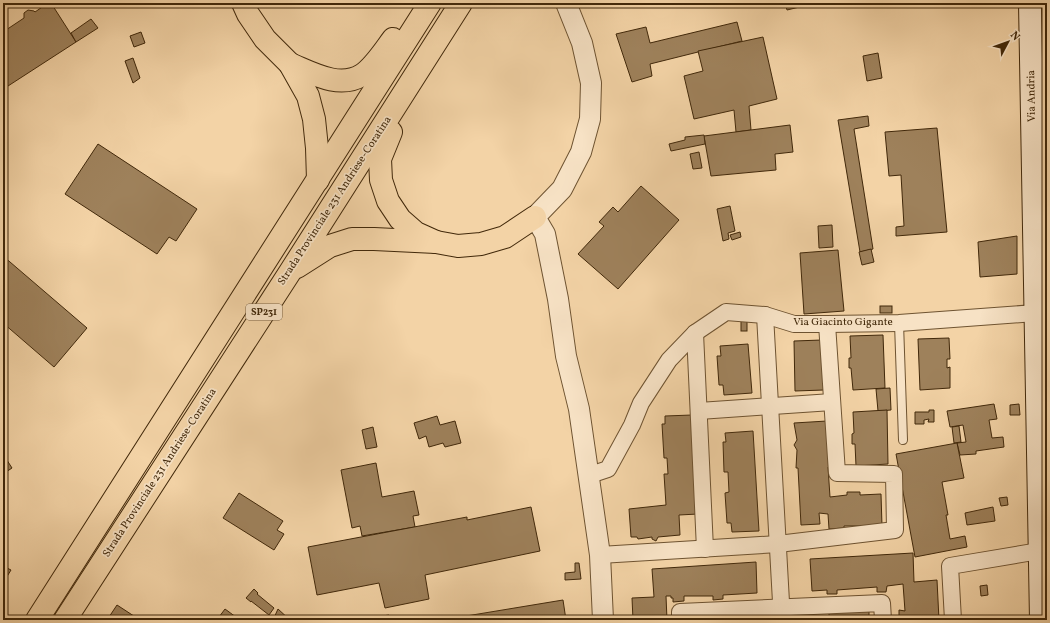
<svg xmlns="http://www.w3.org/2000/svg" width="1050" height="623" font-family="Vollkorn,serif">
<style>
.building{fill:#9e815b;stroke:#41280a}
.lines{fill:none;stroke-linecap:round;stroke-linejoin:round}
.service-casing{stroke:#6e5331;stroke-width:10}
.minor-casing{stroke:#6e5331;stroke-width:18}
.tertiary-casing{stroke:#6e5331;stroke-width:22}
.secondary-casing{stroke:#41280a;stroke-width:24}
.trunk-casing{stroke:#41280a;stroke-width:24}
.service{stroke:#f7e2c5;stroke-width:8}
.minor{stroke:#f7e2c5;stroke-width:16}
.tertiary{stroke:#f7e2c5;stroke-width:20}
.secondary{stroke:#f7e2c5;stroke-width:22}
.trunk{stroke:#f3d3a6;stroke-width:22}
.labels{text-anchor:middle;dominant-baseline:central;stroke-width:3.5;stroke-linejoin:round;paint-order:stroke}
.shield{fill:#f7e2c5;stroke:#786042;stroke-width:1}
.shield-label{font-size:10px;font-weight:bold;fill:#41280a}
.street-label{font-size:11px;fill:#41280a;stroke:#f7e2c5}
</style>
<rect width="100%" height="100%" fill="#f3d3a6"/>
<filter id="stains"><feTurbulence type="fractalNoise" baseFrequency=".005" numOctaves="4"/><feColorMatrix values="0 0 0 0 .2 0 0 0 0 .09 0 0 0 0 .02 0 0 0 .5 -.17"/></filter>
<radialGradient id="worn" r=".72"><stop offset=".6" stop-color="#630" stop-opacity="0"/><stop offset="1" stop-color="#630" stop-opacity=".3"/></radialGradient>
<!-- building -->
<g class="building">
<polygon points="48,3 51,3 76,42 8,86 3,78 3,32 24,18 24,13 28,10 34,11 35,12"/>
<polygon points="785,3 816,3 787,10"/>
<polygon points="91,19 98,28 76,42 71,33"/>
<polygon points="737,22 742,41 650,64 652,76 632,82 616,34 646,27 650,43"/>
<polygon points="141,32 145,43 134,47 130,36"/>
<polygon points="763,37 777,99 749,106 751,130 736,132 734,110 694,119 684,76 703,71 698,51"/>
<polygon points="878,53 882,78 867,81 863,56"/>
<polygon points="133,58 140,78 133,83 125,61"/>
<polygon points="868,116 869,126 854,129 873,249 860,252 838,120"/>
<polygon points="790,125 793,152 775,154 776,170 711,176 704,136"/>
<polygon points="937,128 947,232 896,236 896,227 904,226 901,175 889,176 885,132"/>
<polygon points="704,135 705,144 671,151 669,144 685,140 685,137"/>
<polygon points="98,144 197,209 176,241 169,237 157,254 65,194"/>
<polygon points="699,152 702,168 693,169 690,154"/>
<polygon points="641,186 679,220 618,289 578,254 604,226 599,222 613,207 618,212"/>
<polygon points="730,206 735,231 728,233 729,239 723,241 717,209"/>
<polygon points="832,225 833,247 819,248 818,226"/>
<polygon points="740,232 741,237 732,240 730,235"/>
<polygon points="1017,236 1017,274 980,277 978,242"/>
<polygon points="871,249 874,262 862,265 859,252"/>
<polygon points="838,250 844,311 804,314 800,253"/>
<polygon points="3,256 87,328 54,367 3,323"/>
<rect x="880" y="306" width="12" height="7"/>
<rect x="741" y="321" width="6" height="10"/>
<polygon points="883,335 885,388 853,390 851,368 849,368 849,358 851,358 850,336"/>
<polygon points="949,338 950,359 947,359 947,368 950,367 950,388 920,390 918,339"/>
<polygon points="822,340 824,390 795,391 794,341"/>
<polygon points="748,344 752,393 724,395 723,385 719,385 717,356 721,356 720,346"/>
<polygon points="890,388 891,410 878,411 876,389"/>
<polygon points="994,404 997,419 989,420 992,438 1003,437 1004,447 976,451 976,454 960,455 957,443 966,442 963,425 950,427 947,411"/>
<polygon points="1019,404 1020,415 1010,415 1010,405"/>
<polygon points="887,410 888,464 856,466 855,444 852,444 852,434 854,433 853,412"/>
<polygon points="929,410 934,410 934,422 928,422 929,419 924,420 924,424 915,424 915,412 929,412"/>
<polygon points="692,415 698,514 679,515 680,535 658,537 656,541 652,539 652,537 638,539 637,537 631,537 629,509 666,505 664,474 668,474 667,458 664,458 662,424 665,424 665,416"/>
<polygon points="437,416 440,425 455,421 461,443 445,447 443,443 429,447 426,436 419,439 414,423"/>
<polygon points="827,421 830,467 828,467 830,497 847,495 847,492 860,492 860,495 881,494 882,526 844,526 844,528 829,529 828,514 819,513 820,524 801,525 798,468 796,468 797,450 794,445 797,440 794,423"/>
<polygon points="959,426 961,442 954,443 952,427"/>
<polygon points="373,427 377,447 366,449 362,430"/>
<polygon points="753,431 759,531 732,532 731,523 727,523 725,493 729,492 728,472 724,472 723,442 726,442 725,433"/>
<polygon points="957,443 964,478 942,482 948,515 946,515 950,539 965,536 967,547 915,557 896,454"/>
<polygon points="3,454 12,468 3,474"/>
<polygon points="376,463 382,497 414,491 419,515 413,516 415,527 362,536 360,526 352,528 341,470"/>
<polygon points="239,493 283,521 277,530 284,534 274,550 223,518"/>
<polygon points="1007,497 1008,505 1001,506 999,498"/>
<polygon points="531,507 540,551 425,575 429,599 385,608 379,583 317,595 308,547 467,517 467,520"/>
<polygon points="993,507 995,521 967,525 965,513"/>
<polygon points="913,553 914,582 937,580 939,620 899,620 899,610 905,611 903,584 887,586 886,592 877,592 877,587 837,590 837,594 827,594 827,590 812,591 810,559"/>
<polygon points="756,562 757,593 723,595 723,599 713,600 713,596 684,596 684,601 673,602 673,598 671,598 671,596 666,596 667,620 633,620 632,598 654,597 652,569"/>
<polygon points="575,563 579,563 581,579 565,580 565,573 575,572"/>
<polygon points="3,566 11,570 3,583"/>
<polygon points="987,585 988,595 981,596 980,586"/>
<polygon points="254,589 258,593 257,594 274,608 269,615 251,601 251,602 246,598"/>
<polygon points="563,600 566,620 442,620"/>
<polygon points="117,605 140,620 107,620"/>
<polygon points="225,609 240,620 223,620 219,617"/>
<polygon points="278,609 290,620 273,620"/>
<polygon points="869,610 869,620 829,620 829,612"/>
<polygon points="389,615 389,620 376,620 375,617"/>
</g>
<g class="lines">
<!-- service casing -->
<g class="service-casing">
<polyline id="service" points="899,323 903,440"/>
</g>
<!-- minor casing -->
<g class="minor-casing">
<g id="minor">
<polyline points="765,315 782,620"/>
<polyline points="695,333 705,549"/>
<polyline points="699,411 832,402"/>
<polyline points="590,475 608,469 632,425 641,403 669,360 695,333 726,312 765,315 794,324 827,324 899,323 1035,313"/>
<polyline points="600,555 778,544 895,530 894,474 837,473 827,324"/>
<polyline points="680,620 680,612 882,603 883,620"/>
<polyline points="953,620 950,566 1039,551"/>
</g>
</g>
<!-- tertiary casing -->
<g class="tertiary-casing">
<polyline id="tertiary" points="566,3 582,43 591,83 590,119 581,152 562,189 535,217 545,234 558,299 566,356 579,409 600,555 603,620"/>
</g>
<!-- secondary casing -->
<g class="secondary-casing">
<polyline id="secondary" points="1030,3 1041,620"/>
</g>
<!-- trunk casing -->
<g class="trunk-casing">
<g id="trunk">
<polyline points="243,3 248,14 265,39 290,64 308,96 314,119 317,148 318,180"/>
<path d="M290,64C312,73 339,89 362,75C374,67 384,51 393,39"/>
<polyline points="391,132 380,159 381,180 388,201 400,219 416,233 436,242"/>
<polyline points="297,267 330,246 352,239 374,239 436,242 458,246 481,244 505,237 535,217"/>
<polyline points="37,620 430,3"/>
<polyline points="65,620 290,272 461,3"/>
</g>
</g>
<!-- service -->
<use href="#service" class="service"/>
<!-- minor -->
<use href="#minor" class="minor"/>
<!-- tertiary -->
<use href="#tertiary" class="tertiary"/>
<!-- secondary -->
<use href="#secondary" class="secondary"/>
<!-- trunk -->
<use href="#trunk" class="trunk"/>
</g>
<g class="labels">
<!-- shield labels -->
<rect class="shield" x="246" y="304" width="36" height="16" rx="3"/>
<g class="shield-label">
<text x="264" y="312">SP231</text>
</g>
<!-- street labels -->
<g class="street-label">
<text transform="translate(1032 96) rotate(-91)">Via Andria</text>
<text transform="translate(335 201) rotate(-57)">Strada Provinciale 231 Andriese-Coratina</text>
<text x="843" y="322">Via Giacinto Gigante</text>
<text transform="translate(160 473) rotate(-57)">Strada Provinciale 231 Andriese-Coratina</text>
</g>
</g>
<!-- margin -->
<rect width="1050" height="623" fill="none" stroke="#f3d3a6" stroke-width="16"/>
<rect x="4" y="4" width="1042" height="615" fill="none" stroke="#41280a" stroke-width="2"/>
<rect x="8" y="8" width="1034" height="607" fill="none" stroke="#41280a"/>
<!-- north arrow -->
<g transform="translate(1008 42) rotate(49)" stroke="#f7e2c5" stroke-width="3" paint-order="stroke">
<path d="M0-3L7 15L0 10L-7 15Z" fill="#41280a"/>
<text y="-6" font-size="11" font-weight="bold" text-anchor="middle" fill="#41280a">N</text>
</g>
<rect width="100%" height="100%" filter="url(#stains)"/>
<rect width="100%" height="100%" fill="url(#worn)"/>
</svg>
